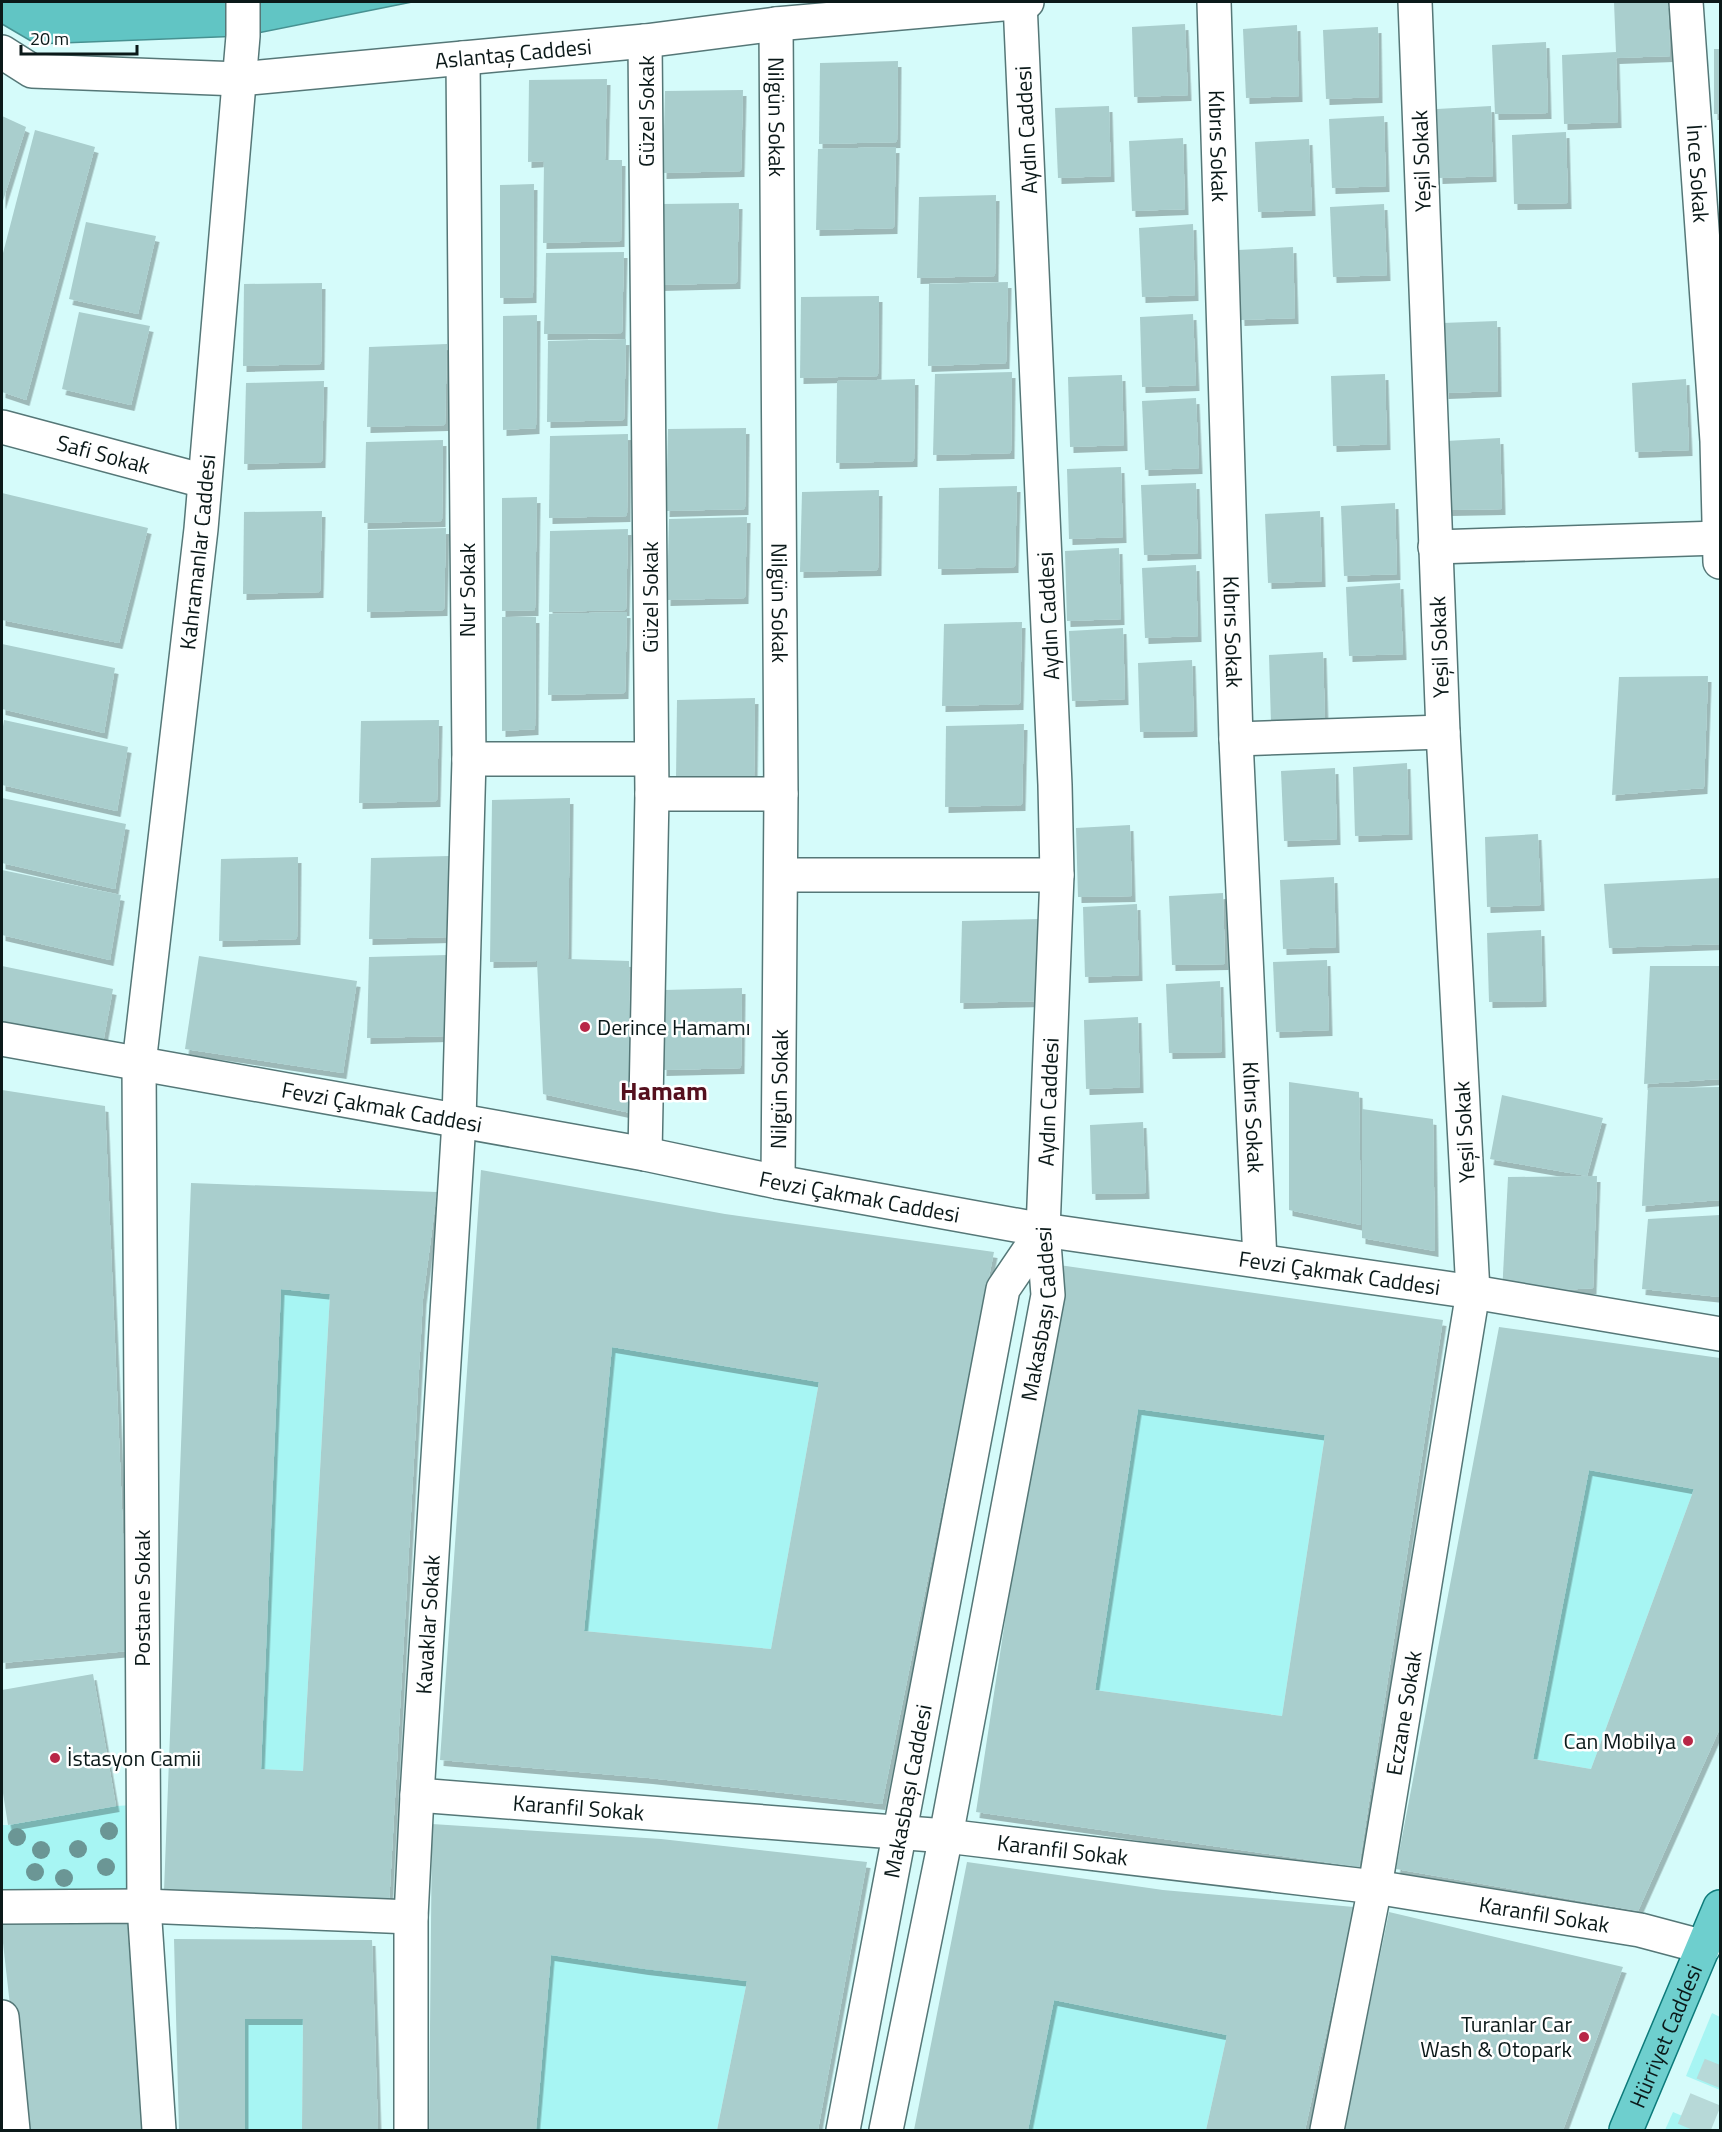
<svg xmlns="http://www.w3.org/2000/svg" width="1722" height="2132" font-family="'Titillium Web',sans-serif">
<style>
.green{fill:#a7f5f3}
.water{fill:#61c5c4;stroke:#479191;stroke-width:1.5}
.building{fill:#a9cecd;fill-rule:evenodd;filter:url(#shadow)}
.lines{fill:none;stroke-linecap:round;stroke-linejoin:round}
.highway-tunnel{stroke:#b7d9d8;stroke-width:33;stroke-dasharray:33 16;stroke-linecap:butt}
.minor-casing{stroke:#577;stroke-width:36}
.major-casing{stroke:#0d7a7a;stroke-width:36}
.minor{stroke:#fff;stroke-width:33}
.major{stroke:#6ecfce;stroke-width:33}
.tree{fill:#6b9695}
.poi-dot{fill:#b82747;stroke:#fff;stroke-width:2}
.labels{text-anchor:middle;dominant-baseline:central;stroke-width:5;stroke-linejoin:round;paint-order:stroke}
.street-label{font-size:22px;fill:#0b1919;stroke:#fff}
.poi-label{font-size:22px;fill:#0b1919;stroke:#fff;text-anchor:start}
.quarter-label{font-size:26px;font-weight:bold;fill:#55101e;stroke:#fff}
</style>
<defs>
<filter id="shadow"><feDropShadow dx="3.5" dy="6" stdDeviation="0" flood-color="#0004"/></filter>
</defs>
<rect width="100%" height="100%" fill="#d5fbfa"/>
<!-- green -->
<g class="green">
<polygon points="281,1289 330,1294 303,1771 261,1769"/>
<polygon points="612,1347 819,1382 771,1649 584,1631"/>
<polygon points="1138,1409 1325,1435 1282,1716 1095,1690"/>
<polygon points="1589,1470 1694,1489 1591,1769 1533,1759"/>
<polygon points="133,1805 136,1900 2,1900 2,1825 8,1825 116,1806"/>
<polygon points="551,1955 747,1981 717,2130 536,2130"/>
<polygon points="1054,2000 1227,2035 1206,2130 1028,2130"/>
<polygon points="1712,2013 1720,2017 1720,2090 1686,2076"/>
<polygon points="245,2019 303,2019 302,2130 245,2130"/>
<polygon points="1673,2112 1711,2128 1710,2130 1665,2130"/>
</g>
<!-- water -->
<polygon class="water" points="2,2 412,2 243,36 36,44 2,24"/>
<!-- building -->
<g class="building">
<polygon points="1614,2 1668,2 1670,56 1616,58 1618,122 1564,124 1562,55 1616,52"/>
<polygon points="1185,24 1188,95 1134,97 1132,27"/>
<polygon points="1297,25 1299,96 1246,98 1243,29"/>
<polygon points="1378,27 1379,97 1326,99 1323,30"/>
<polygon points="1546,42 1548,113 1495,114 1492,45"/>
<rect x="1714" y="49" width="6" height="65"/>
<polygon points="898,61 897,142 819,144 820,63"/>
<polygon points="607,79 605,160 622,160 621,241 543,243 544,161 528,162 529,80"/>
<polygon points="743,90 741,171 663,173 665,91"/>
<polygon points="1109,106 1111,176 1058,178 1055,108"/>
<polygon points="1491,106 1493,176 1439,178 1437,109"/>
<polygon points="2,116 26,127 2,204"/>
<polygon points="1384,116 1386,186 1332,188 1329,119"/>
<polygon points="35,130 95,147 26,400 2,392 2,257"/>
<polygon points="1566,132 1568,203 1514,204 1512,135"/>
<polygon points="1183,138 1185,209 1132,211 1129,141"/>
<polygon points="1309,139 1312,210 1258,212 1255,142"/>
<polygon points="896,147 894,228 816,230 818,149"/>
<polygon points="534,184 533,297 500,298 500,185"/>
<polygon points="996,195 995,276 917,278 919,197"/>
<polygon points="739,203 737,283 659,285 661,204"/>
<polygon points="1384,204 1387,275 1333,277 1330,207"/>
<polygon points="86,222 156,236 138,314 69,299"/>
<polygon points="1193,224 1195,295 1142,297 1139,228"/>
<polygon points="1293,247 1295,318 1241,320 1238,250"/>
<polygon points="624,252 622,333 544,334 546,253"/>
<polygon points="1008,282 1006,363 928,366 929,284"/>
<polygon points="322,283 321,364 243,366 244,284"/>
<polygon points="879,296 878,376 800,378 801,297"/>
<polygon points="79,312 150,326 131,405 62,389"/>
<polygon points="1193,314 1196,385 1142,387 1140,317"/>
<polygon points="537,315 536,428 503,430 503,316"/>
<polygon points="1497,321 1498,391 1445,393 1442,323"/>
<polygon points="626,339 624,420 547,422 548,341"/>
<polygon points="447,344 445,425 367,427 369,347"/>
<polygon points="1012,372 1011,453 933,455 935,374"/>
<polygon points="1385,374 1387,444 1333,446 1331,376"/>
<polygon points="1122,375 1124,445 1070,447 1068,377"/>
<polygon points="915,379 914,461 836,463 837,381"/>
<polygon points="1686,379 1689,450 1635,452 1632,383"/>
<polygon points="324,381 322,462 244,464 246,383"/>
<polygon points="1196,398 1199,468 1145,470 1142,401"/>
<polygon points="746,428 745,509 666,511 668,429"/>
<polygon points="628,434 627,516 549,518 550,436"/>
<polygon points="1500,438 1502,509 1448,510 1446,441"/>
<polygon points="443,440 442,521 364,523 366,442"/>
<polygon points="1121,467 1123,537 1069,539 1067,469"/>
<polygon points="1196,483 1198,553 1144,555 1141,485"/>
<polygon points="1017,486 1015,567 938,569 939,488"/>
<polygon points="879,490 878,570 800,572 802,492"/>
<polygon points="2,493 148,528 119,643 2,620"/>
<polygon points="537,497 535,610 502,611 502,498"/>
<polygon points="1395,503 1397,574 1344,576 1341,506"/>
<polygon points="322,511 320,592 243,594 244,512"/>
<polygon points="1320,511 1322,581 1268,583 1265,514"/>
<polygon points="747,517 745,598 667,600 669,519"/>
<polygon points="446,528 444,610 367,612 368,530"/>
<polygon points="628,529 626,610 549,612 550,531"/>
<polygon points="1119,548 1121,619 1067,621 1065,551"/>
<polygon points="1196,565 1198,636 1145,638 1142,568"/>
<polygon points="1400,583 1403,654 1349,656 1346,587"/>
<polygon points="627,612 625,693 548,695 549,614"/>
<polygon points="502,617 536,617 535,729 502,731"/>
<polygon points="1022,622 1020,704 942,706 944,624"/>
<polygon points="1123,628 1125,699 1072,701 1069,631"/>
<polygon points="2,644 115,668 104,733 2,709"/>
<polygon points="1323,652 1325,722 1271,724 1269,655"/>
<polygon points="1192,660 1194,731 1140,732 1138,663"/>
<polygon points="1708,676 1704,788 1612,795 1619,677"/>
<polygon points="755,698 754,779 676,781 677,700"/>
<polygon points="4,720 128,747 117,811 2,785 2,733"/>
<polygon points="439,720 437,801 359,803 361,721"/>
<polygon points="1024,724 1022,805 945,807 946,726"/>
<polygon points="1407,763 1409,834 1355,836 1353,767"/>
<polygon points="1335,768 1337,839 1284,841 1281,771"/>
<polygon points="2,798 126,824 115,889 2,863"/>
<polygon points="570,798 568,959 629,961 630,1113 543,1094 537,961 490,962 492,800"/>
<polygon points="1130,825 1132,896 1078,897 1076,828"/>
<polygon points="1538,834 1541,905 1487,907 1485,837"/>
<polygon points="449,856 447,937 369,939 371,858"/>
<polygon points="298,857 297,939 219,941 221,859"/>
<polygon points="2,870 121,895 110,960 2,935"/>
<polygon points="1334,877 1336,947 1283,949 1280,880"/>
<polygon points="1720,878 1720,944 1609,948 1604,884"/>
<polygon points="1223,893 1225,964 1172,965 1169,896"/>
<polygon points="1137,904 1139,975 1085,977 1083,907"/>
<polygon points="1039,919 1038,1001 960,1003 962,921"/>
<polygon points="1541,930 1543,1001 1489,1002 1487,933"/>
<polygon points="447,955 445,1036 367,1038 369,957"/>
<polygon points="199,956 357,981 343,1073 185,1049"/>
<polygon points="1327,960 1329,1030 1276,1032 1273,962"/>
<polygon points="2,966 113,989 101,1054 2,1031"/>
<polygon points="1650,966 1720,966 1720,1079 1644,1084"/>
<polygon points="1220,981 1222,1052 1169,1053 1166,984"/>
<polygon points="742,988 741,1068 663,1070 664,990"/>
<polygon points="1138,1017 1140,1087 1086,1089 1084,1020"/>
<polygon points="1289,1082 1359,1092 1361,1225 1289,1210"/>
<polygon points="1720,1087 1720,1200 1642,1206 1648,1088"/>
<polygon points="2,1090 105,1106 128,1651 2,1663"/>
<polygon points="1502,1095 1603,1118 1587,1176 1490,1159"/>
<polygon points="1362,1109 1433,1119 1435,1251 1362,1238"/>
<polygon points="1143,1122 1146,1193 1092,1194 1090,1125"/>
<path d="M481,1170L725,1214L994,1252L882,1804L649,1778L440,1760ZM612,1347L819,1382L771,1649L584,1631Z"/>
<polygon points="1597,1176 1593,1288 1502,1294 1508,1177"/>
<path d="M191,1183L437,1192L423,1299L389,1905L164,1891ZM281,1289L330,1294L303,1771L261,1769Z"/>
<polygon points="1720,1215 1720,1297 1642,1289 1648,1219"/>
<path d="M1059,1265L1443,1320L1359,1867L976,1812ZM1138,1409L1325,1435L1282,1716L1095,1690Z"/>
<path d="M1499,1327L1720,1358V1728L1638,1911L1396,1869ZM1589,1470L1694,1489L1591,1769L1533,1759Z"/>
<polygon points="93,1674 116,1806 8,1825 2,1787 2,1690"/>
<polygon points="432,1824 661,1839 867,1862 818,2130 717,2130 747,1981 645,1969 551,1955 536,2130 429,2130"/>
<polygon points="967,1862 1163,1890 1354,1907 1305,2130 1206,2130 1227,2035 1054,2000 1028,2130 914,2130"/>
<polygon points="1389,1912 1623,1967 1563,2130 1344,2130"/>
<polygon points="138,1913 150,2130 24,2130 2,1934 2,1916"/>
<polygon points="174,1939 372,1940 378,2130 302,2130 303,2019 245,2019 245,2130 179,2130"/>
</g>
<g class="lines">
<!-- highway-tunnel -->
<polyline class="highway-tunnel" points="1693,2130 1720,2065"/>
<!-- minor casing -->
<g class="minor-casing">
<g id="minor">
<path id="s1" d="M1214,2L1236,739L1260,1261"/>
<path id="s2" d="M1686,2L1717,441L1720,562"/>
<path id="s3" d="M776,24L781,794L778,1182"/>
<path id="s4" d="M2,52L32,71L239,79L645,41L776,24L1027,2"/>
<path id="s5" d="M2,427L204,481"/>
<polyline points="1435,547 1719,538"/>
<polyline points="1236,739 1443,732"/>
<polyline points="469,759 651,759"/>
<polyline points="652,794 781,794"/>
<polyline points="781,875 1057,875"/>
<path id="s6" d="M2,1039L645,1154L778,1182L1043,1230L1473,1292L1720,1334"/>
<polyline points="645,1154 652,794 645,41"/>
<path id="s7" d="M417,1795L946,1836L1375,1887L1640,1930L1704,1947"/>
<polyline points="2,1907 144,1906 411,1917"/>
<polyline points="2,2017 13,2130"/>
<path id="s8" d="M159,2130L144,1906L139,1064L201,529L243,36V2"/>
<path id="s9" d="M411,2130V1917L417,1795L459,1121L469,759L463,58"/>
<path id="s10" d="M843,2130L1003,1289L1043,1230"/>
<path id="s11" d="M886,2130L946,1836L1048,1295L1043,1230L1057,875L1055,785L1020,2"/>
<path id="s12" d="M1327,2130L1375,1887L1473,1292L1443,732L1415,2"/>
</g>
</g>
<!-- major casing -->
<g class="major-casing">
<g id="major">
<path id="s13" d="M1626,2130L1720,1907"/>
</g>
</g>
<!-- minor -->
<use href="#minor" class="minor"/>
<!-- major -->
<use href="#major" class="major"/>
</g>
<!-- trees -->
<g class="tree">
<circle cx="109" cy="1831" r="9"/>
<circle cx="17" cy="1837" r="9"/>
<circle cx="78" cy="1849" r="9"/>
<circle cx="41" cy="1850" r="9"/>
<circle cx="106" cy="1867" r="9"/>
<circle cx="35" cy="1872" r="9"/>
<circle cx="64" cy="1878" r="9"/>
</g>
<!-- markers -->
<g class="poi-dot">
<circle cx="585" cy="1027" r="6"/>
<circle cx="1688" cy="1741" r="6"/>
<circle cx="55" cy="1758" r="6"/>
<circle cx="1584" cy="2037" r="6"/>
</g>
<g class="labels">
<!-- street labels -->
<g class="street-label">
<text stroke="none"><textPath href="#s4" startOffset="518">Aslantaş Caddesi</textPath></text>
<text transform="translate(646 111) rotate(-90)">Güzel Sokak</text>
<text stroke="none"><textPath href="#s3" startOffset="93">Nilgün Sokak</textPath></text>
<text transform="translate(1026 130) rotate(-93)">Aydın Caddesi</text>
<text stroke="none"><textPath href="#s1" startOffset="144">Kıbrıs Sokak</textPath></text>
<text transform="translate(1421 161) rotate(-92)">Yeşil Sokak</text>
<text stroke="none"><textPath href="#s2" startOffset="172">İnce Sokak</textPath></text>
<text stroke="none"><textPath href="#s5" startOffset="105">Safi Sokak</textPath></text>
<text stroke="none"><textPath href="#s8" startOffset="1582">Kahramanlar Caddesi</textPath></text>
<text transform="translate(467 590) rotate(-90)">Nur Sokak</text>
<text transform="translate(650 597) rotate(-90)">Güzel Sokak</text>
<text stroke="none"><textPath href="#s3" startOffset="579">Nilgün Sokak</textPath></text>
<text transform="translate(1048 616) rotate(-93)">Aydın Caddesi</text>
<text stroke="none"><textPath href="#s1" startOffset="630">Kıbrıs Sokak</textPath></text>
<text transform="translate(1439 647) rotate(-92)">Yeşil Sokak</text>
<text transform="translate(779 1089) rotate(-89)">Nilgün Sokak</text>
<text stroke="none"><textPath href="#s11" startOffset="1044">Aydın Caddesi</textPath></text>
<text stroke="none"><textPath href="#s6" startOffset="386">Fevzi Çakmak Caddesi</textPath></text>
<text stroke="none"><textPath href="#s1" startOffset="1116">Kıbrıs Sokak</textPath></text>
<text transform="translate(1464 1132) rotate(-93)">Yeşil Sokak</text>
<text stroke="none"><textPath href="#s6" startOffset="872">Fevzi Çakmak Caddesi</textPath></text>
<text stroke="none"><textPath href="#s6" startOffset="1358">Fevzi Çakmak Caddesi</textPath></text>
<text stroke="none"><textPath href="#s11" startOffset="831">Makasbaşı Caddesi</textPath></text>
<text transform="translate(142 1598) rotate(-90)">Postane Sokak</text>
<text stroke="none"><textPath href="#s9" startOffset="506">Kavaklar Sokak</textPath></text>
<text stroke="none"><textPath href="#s12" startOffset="424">Eczane Sokak</textPath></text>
<text stroke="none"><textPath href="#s10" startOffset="345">Makasbaşı Caddesi</textPath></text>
<text stroke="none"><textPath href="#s7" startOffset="162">Karanfil Sokak</textPath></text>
<text stroke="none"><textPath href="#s7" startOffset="648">Karanfil Sokak</textPath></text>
<text stroke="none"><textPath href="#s7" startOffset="1134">Karanfil Sokak</textPath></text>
<text stroke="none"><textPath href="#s13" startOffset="102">Hürriyet Caddesi</textPath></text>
</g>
<!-- poi labels -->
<g class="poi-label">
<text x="597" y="1027">Derince Hamamı</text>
<text x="1676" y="1741" text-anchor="end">Can Mobilya</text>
<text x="67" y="1758">İstasyon Camii</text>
<text x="1572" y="2024" text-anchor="end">Turanlar Car<tspan x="1572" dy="25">Wash &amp; Otopark</tspan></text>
</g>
<!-- quarter labels -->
<g class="quarter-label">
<text x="664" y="1090">Hamam</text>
</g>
</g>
<!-- border -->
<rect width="1722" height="2132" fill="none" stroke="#0b1919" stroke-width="6"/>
<!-- scale -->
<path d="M21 45v9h116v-9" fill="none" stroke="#0b1919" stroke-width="3"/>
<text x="30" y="45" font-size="18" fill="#0b1919" stroke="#ffffff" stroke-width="4.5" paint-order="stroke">20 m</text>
</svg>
